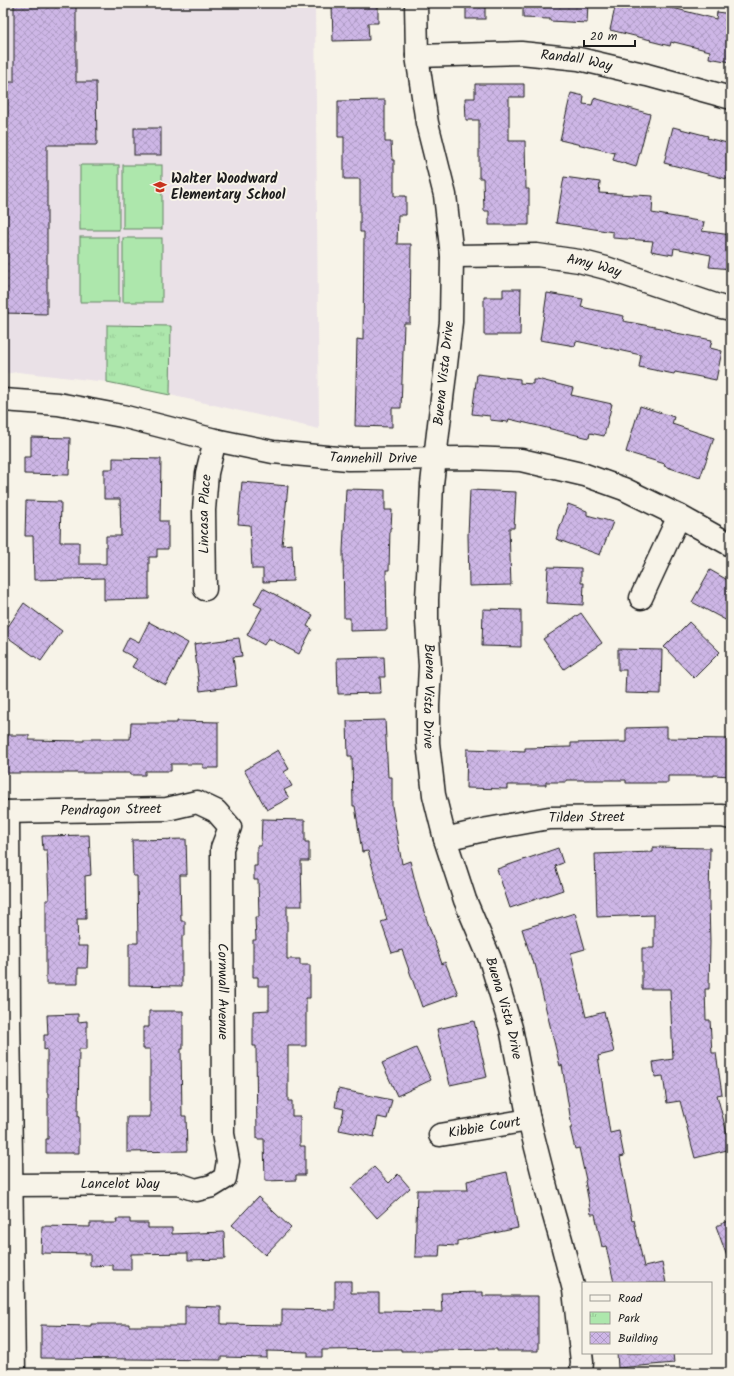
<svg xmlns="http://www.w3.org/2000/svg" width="734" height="1376" font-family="Kalam,sans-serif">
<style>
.built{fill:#eae1e7}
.park{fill:url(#park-tufts);stroke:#648264}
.pitch{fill:#ade7ac;stroke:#648264}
.building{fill:url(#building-cross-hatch);stroke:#1c1c1c}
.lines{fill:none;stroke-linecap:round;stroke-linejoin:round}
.minor-casing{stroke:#1c1c1c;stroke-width:25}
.minor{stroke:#f7f3e8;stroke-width:22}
.labels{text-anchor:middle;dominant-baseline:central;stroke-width:4;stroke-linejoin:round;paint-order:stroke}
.street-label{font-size:14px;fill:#1c1c1c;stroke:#f7f3e8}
.poi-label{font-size:14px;font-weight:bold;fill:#1c1c1c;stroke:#f7f3e8;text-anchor:start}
</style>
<defs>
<pattern id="park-tufts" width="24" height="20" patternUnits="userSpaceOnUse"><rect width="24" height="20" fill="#ade7ac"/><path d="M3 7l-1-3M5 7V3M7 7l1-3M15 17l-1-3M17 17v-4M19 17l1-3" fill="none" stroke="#94c693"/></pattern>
<pattern id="building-cross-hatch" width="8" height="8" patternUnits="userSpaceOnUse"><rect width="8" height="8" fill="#cdb6e6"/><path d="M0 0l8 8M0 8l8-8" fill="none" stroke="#af9cc5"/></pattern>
</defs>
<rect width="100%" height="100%" fill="#f7f3e8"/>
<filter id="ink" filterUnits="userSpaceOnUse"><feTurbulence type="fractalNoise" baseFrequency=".025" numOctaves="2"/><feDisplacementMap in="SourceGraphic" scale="8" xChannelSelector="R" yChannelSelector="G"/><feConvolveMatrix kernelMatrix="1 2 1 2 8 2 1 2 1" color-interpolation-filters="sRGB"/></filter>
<g filter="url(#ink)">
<!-- built -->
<polygon class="built" points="3,3 315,3 319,429 170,395 107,382 18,372 3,374"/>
<!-- park -->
<polygon class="park" points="107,325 171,326 170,395 107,382"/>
<!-- pitch -->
<g class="pitch">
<rect x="80" y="165" width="39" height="65"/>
<rect x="123" y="165" width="39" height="64"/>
<rect x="80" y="237" width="39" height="65"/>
<rect x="123" y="238" width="39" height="64"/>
</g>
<!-- building -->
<g class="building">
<polygon points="14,3 76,3 76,82 96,82 97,145 47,145 47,314 3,313 3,82 14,82"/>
<polygon points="378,3 378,23 368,23 369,40 333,41 332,5"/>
<rect x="466" y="3" width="19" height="16"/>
<polygon points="523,3 588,3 587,23 550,21 550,19 523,18"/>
<polygon points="616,3 653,3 716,19 717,12 731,14 731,62 709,58 710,51 674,42 674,43 671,42 670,46 650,41 651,40 610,30"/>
<polygon points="475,84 524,84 524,97 509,97 509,141 525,141 526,189 529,189 529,225 489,225 489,211 484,211 483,178 479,178 479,120 466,120 465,98 475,98"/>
<polygon points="571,93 584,96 583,104 592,105 594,98 650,114 636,167 613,160 615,153 560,140"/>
<polygon points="385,100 385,142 391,142 392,160 394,160 394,196 406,196 406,215 398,215 397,244 411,244 410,323 404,323 401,408 392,408 392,427 355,426 357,339 363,340 364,232 360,232 360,179 344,179 344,137 338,137 338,101"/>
<polygon points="673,127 708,136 707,138 731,144 731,180 664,163"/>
<rect x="134" y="128" width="27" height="27"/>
<polygon points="564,177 600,182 599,193 653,196 652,213 704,222 702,231 731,235 731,269 709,267 711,255 674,248 673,255 651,251 653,241 613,238 613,232 556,223"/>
<polygon points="503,289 521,289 520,335 484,335 484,297 503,297"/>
<polygon points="547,293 583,299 581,307 624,316 623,321 671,330 671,332 712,340 710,348 722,351 716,380 675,372 674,374 639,367 641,355 576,341 575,346 540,340"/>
<polygon points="477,374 520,379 520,383 533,384 533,380 536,380 537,379 573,388 571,395 612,404 604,436 590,433 589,438 509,419 508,422 490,420 490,416 472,414"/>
<polygon points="640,406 674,417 672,424 714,438 700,478 664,466 665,464 626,452"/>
<polygon points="31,437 70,438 69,475 24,474 24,457 31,457"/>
<polygon points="113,458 161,459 160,521 168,521 168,549 157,549 157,557 149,557 149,599 104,600 104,578 34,580 33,536 25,536 26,501 61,502 60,542 79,542 79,564 106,564 106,536 121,536 120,499 104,499 104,469 113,469"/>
<polygon points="242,482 288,486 282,545 292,544 293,581 263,582 263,569 252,569 250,525 238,524"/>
<polygon points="346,489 385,490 385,510 392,510 391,528 390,528 389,570 386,570 387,630 350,631 350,618 344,618 343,551"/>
<polygon points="470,490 516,492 514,528 509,528 511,585 469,586 468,535"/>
<polygon points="568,504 587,511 587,515 613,522 600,555 556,539"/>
<polygon points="548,567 581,568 581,583 584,583 583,605 546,603"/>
<polygon points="710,570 731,582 731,623 692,602"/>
<polygon points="263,588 313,615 307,626 312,629 299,654 268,638 264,645 247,635 262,608 254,604"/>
<polygon points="24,603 62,631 41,661 3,634"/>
<polygon points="483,609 521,610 521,647 482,646"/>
<polygon points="581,613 602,643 564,669 543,639"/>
<polygon points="149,622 188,643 166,685 132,667 137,659 122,651 129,637 139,642"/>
<polygon points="689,622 720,652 694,678 664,647"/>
<polygon points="239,638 242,656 233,657 237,686 200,691 194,644"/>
<polygon points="618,649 662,650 661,694 625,693 626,670 618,670"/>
<polygon points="384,657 385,677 380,677 381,693 338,694 337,658"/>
<polygon points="385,720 388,777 392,777 392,806 402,864 410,861 419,897 442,964 445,962 458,994 422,1007 402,950 392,953 381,922 387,920 368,851 362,852 355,806 353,806 352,756 348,756 347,721"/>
<polygon points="177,721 218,722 218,768 203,768 203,764 171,764 171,771 145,771 145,775 130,775 130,773 3,773 3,735 29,735 29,740 84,741 84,739 130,739 131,723 177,723"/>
<polygon points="667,727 667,738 731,739 731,776 714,775 714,776 668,776 668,783 626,783 626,780 566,780 566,782 546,782 546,785 507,785 507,789 466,788 467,749 525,751 525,748 571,747 571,743 626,742 626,728"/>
<polygon points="278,750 289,769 284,772 292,786 284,790 289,798 267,810 244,770"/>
<polygon points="262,819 305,820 305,842 309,842 309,861 301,861 302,906 287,906 287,959 300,959 300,965 310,965 310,998 306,998 306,1046 288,1046 288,1101 292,1101 292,1116 300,1116 300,1146 305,1146 305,1175 296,1175 296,1180 265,1181 264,1139 257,1139 256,1046 253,1046 253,1011 269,1010 269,986 258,986 258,977 253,977 253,940 256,940 255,917 259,917 258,880 254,880 254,866 257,866 257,846 261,846"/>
<polygon points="89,835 91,875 85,876 86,919 77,919 78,946 88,946 87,968 78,968 78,984 46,984 46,900 49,900 47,850 43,850 42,836"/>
<polygon points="186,839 187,875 180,875 181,921 185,921 185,936 182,936 182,986 129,985 129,943 138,943 137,876 133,876 132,840"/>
<polygon points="653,847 710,848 709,901 710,942 709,989 705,989 706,1020 710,1020 712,1053 716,1053 722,1094 717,1095 731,1149 695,1158 680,1101 667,1103 663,1076 655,1077 653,1062 673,1059 670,989 642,989 642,948 654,948 654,915 597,917 595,854 653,852"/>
<polygon points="558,848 563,863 555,866 563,890 510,908 497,869"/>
<polygon points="575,913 585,949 571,953 586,1017 604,1012 614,1052 598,1056 610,1133 619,1131 624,1156 620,1157 632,1221 634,1220 644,1267 662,1263 666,1283 614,1283 606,1246 602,1247 595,1214 591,1214 585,1181 586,1180 579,1148 575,1149 570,1128 572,1128 562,1065 560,1066 535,964 533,964 522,929"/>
<polygon points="149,1011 183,1011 183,1049 181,1049 182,1116 186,1116 187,1151 127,1152 127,1117 150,1117 150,1049 143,1049 143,1027 149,1027"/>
<polygon points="78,1014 78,1022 87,1021 87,1049 79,1049 78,1117 79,1117 79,1153 46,1153 46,1139 48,1139 48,1093 47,1093 47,1049 44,1050 44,1035 48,1035 47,1015"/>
<polygon points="474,1021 487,1077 450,1085 437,1029"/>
<polygon points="416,1048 431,1080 397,1096 382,1063"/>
<polygon points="338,1089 392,1100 387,1119 378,1117 374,1137 339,1130 344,1109 335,1107"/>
<polygon points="374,1167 389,1183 398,1174 410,1188 377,1218 351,1188"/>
<polygon points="507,1172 518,1228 457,1241 457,1246 440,1245 439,1257 415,1257 417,1190 468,1190 467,1181"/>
<polygon points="258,1197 291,1228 265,1255 232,1225"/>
<polygon points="116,1219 130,1219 130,1223 148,1223 148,1228 172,1228 172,1234 224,1232 225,1259 188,1260 188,1253 131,1254 131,1270 113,1270 113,1265 90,1266 90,1254 41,1253 42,1226 90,1227 90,1223 117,1223"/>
<polygon points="731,1220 731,1261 729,1262 716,1226"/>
<polygon points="335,1281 351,1281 351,1293 379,1293 379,1311 442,1312 441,1293 483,1292 483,1296 538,1296 538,1351 497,1351 497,1349 436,1350 436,1351 401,1351 401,1349 322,1350 322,1357 308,1357 308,1352 267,1351 267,1358 221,1357 221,1360 41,1358 41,1325 91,1326 91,1324 129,1324 129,1326 185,1326 185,1306 221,1307 221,1324 282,1325 282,1309 335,1310"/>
<polygon points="617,1353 673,1353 674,1363 618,1368"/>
</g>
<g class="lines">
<!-- minor casing -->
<g class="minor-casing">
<g id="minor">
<path id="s1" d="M416,3L417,56L427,123L445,195L452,256L451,322L432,484L427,600V622L430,666L428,706V743L434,795L445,839L465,900L490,959L511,1028L529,1120L547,1191L561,1240L574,1290L582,1362L581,1373"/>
<path id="s2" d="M417,56L521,53L579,59L647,75L731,98"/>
<path id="s3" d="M452,256L537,255L579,261L606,268L721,307L731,309"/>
<path id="s4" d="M3,400L58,404L122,416L215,440L273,452L348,459L468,458L521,460L585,475L624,489L679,516L731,545"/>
<path id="s5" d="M205,589L204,510L207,473L215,440"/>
<polyline points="641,598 679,516"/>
<path id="s6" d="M3,812L167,809L197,802L216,811L230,827L222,848L223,1134L228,1161L225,1178L212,1186L196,1190L178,1184L11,1185"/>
<polyline points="8,812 9,1015 14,1373"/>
<path id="s7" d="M445,839L488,829L549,818L722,816L731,818"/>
<path id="s8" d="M440,1135L529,1120"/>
</g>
</g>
<!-- minor -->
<use href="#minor" class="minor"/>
</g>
</g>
<!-- icons -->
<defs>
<g id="school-bare" transform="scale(1.08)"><path d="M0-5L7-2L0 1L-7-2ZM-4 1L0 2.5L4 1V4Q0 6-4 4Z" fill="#c8321e" stroke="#f7f3e8" stroke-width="2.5" paint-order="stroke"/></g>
</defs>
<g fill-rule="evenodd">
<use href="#school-bare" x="160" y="187"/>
</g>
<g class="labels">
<!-- street labels -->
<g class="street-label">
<text stroke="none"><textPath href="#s2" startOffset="160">Randall Way</textPath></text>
<text stroke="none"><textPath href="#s3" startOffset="143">Amy Way</textPath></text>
<text transform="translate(444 373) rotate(-84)">Buena Vista Drive</text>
<text stroke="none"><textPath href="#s4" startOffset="376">Tannehill Drive</textPath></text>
<text stroke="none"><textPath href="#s5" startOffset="75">Lincasa Place</textPath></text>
<text stroke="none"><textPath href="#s1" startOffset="698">Buena Vista Drive</textPath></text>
<text stroke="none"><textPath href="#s6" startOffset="108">Pendragon Street</textPath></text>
<text stroke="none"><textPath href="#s7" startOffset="144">Tilden Street</textPath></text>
<text stroke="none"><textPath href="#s6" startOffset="403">Cornwall Avenue</textPath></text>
<text stroke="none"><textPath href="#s1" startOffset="1022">Buena Vista Drive</textPath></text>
<text stroke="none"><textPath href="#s8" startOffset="45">Kibbie Court</textPath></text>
<text x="120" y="1184">Lancelot Way</text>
</g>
<!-- poi labels -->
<g class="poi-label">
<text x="171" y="179">Walter Woodward<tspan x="171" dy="16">Elementary School</tspan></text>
</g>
</g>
<!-- margin -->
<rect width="734" height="1376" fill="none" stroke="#f7f3e8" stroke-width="16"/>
<rect x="8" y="8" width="718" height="1360" fill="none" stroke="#1c1c1c" stroke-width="1.5" filter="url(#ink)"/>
<!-- legend -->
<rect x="582" y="1282" width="130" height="72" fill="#f7f3e8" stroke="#9f9d96"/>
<rect x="590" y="1295" width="20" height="6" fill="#f7f3e8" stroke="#9f9d96"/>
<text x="618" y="1302" font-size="12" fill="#1c1c1c">Road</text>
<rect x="590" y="1312" width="20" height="12" fill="url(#park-tufts)" stroke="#9f9d96"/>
<text x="618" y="1322" font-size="12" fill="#1c1c1c">Park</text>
<rect x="590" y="1332" width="20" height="12" fill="url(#building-cross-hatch)" stroke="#9f9d96"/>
<text x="618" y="1342" font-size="12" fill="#1c1c1c">Building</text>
<!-- scale -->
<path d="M584 40v6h51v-6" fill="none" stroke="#1c1c1c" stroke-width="2"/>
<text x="590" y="40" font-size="12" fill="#1c1c1c" stroke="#f7f3e8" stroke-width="3" paint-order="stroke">20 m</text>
</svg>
